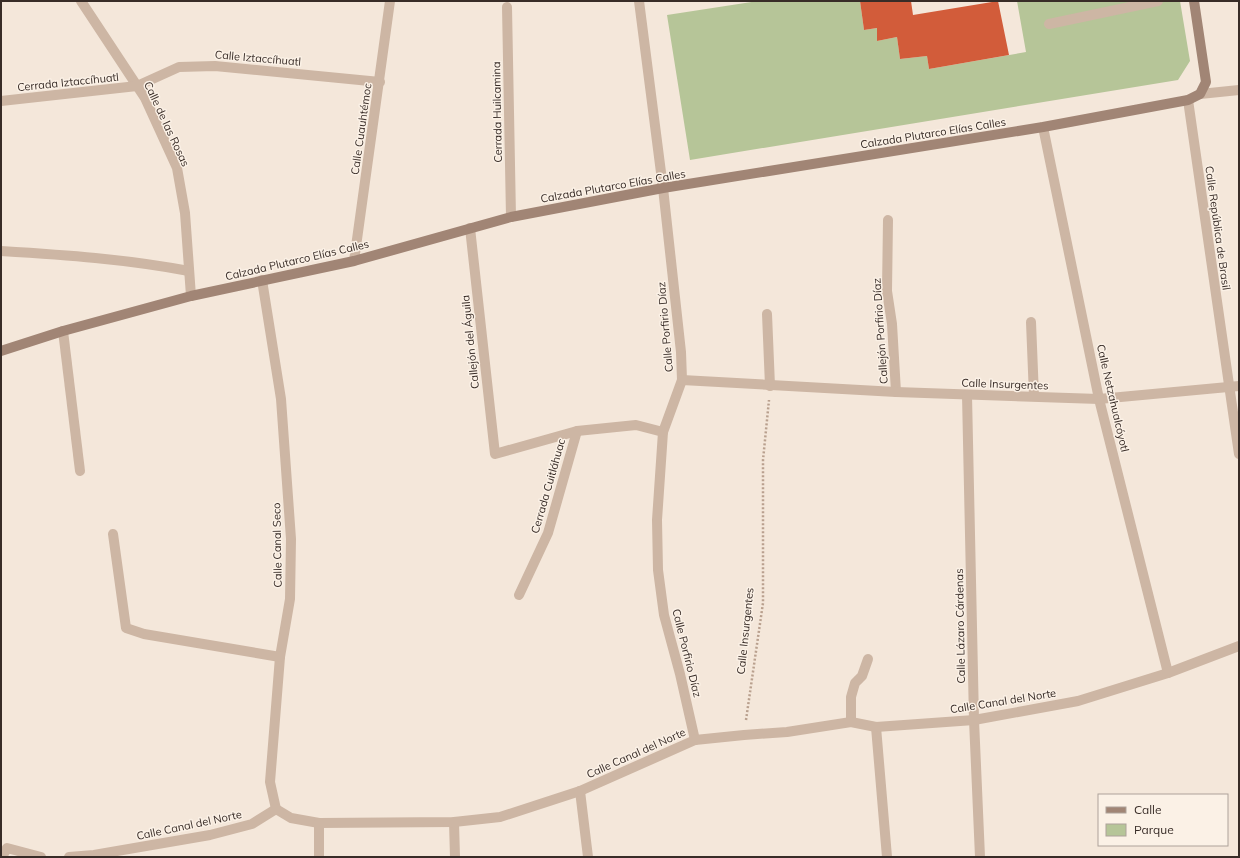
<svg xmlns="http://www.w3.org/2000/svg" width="1240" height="858" font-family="Mulish,sans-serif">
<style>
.green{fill:#b6c598}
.building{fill:#d25c3a}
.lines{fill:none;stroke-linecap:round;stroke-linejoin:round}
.path{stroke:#b9a08e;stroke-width:2.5;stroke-dasharray:2 2;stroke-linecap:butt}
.service{stroke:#cdb6a4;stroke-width:10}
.minor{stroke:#cdb6a4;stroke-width:10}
.secondary{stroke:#a18575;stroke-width:10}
.labels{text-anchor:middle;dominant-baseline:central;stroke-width:3;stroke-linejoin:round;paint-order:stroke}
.street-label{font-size:11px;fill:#382c27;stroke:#fbf1e6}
</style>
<rect width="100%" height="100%" fill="#f4e7da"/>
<!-- green -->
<polygon class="green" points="758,1 860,1 864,30 877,28 877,41 897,37 900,59 927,56 929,69 1026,52 1017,1 1180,1 1190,61 1178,80 690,160 667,15"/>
<!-- building -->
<polygon class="building" points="860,1 911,1 913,15 998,1 1009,55 929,69 927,56 900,59 897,37 877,41 877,28 864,30"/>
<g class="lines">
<!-- path -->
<polyline class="path" points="746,720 763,603 763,460 769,400"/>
<!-- service -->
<polyline class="service" points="1049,24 1158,1"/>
<!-- minor -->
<g class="minor">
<polyline points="81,1 145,98 177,168 185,213 191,296"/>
<polyline points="639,1 663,188 681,352 682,380 663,432 657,520 658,570 664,615 680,674 695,740"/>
<polyline points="507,7 511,217"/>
<polyline points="1200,94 1239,90"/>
<polyline points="1188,100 1239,454"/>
<polyline points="1,101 137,86 179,67 215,66 380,82"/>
<polyline points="1043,127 1099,399 1168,673"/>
<polyline points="888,220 887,291 892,324 896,392"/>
<polyline points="470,228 495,454 577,431 636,425 663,432"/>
<path d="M1,251C66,255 125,259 189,271"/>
<polyline points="354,261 390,1"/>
<polyline points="262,280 281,399 291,539 290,599 280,657 270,782 276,809"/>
<polyline points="767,314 770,386"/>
<polyline points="1031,322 1034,396"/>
<polyline points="63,331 80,471"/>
<polyline points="682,380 896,392 1099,399 1239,386"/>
<polyline points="967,395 974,720 980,857"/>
<polyline points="113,534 126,628 144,634 280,657"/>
<polyline points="519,595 548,533 577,431"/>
<polyline points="851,722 851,697 855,683 862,676 868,659"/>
<polyline points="876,727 887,857"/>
<polyline points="580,791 588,857"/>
<polyline points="454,822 455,857"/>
<polyline points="2,857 7,848 41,857"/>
<polyline points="69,857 94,855 210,835 252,824 276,809 291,818 319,823 454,822 500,817 580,791 695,740 744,735 787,732 851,722 876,727 974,720 1078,701 1168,673 1239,646"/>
<polyline points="319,857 319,823"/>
</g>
<!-- secondary -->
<polyline class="secondary" points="1,351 63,331 191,296 354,261 511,217 663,188 1043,127 1188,100 1200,94 1206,82 1194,1"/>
</g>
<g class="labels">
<!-- street labels -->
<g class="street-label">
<text transform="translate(258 58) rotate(5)">Calle Iztaccíhuatl</text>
<text transform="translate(68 82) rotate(-6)">Cerrada Iztaccíhuatl</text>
<text transform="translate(497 112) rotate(-91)">Cerrada Huilcamina</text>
<text transform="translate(167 124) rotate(65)">Calle de las Rosas</text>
<text transform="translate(361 129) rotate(-82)">Calle Cuauhtémoc</text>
<text transform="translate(933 133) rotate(-9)">Calzada Plutarco Elías Calles</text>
<text transform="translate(613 186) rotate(-10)">Calzada Plutarco Elías Calles</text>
<text transform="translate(1218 228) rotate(82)">Calle República de Brasil</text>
<text transform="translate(297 260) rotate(-13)">Calzada Plutarco Elías Calles</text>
<text transform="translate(665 327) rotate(-95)">Calle Porfirio Díaz</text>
<text transform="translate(880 331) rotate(-94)">Callejón Porfirio Díaz</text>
<text transform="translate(470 342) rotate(-96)">Callejón del Águila</text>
<text transform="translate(1005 384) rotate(2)">Calle Insurgentes</text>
<text transform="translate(1113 398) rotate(77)">Calle Netzahualcóyotl</text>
<text transform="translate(548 486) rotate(-74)">Cerrada Cuitláhuac</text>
<text transform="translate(277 545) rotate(-91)">Calle Canal Seco</text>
<text transform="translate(960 626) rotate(-91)">Calle Lázaro Cárdenas</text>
<text transform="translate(745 631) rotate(-84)">Calle Insurgentes</text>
<text transform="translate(687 653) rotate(76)">Calle Porfirio Díaz</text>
<text transform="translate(1003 701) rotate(-9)">Calle Canal del Norte</text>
<text transform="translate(636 753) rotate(-24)">Calle Canal del Norte</text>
<text transform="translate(189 825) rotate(-12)">Calle Canal del Norte</text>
</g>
</g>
<!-- border -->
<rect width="1240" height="858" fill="none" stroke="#382c27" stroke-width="4"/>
<!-- legend -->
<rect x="1098" y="794" width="130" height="52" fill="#fbf1e6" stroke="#ada29a"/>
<rect x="1106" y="807" width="20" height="6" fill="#a18575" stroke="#ada29a"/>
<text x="1134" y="814" font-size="12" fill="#382c27">Calle</text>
<rect x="1106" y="824" width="20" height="12" fill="#b6c598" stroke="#ada29a"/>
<text x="1134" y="834" font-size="12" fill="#382c27">Parque</text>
</svg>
